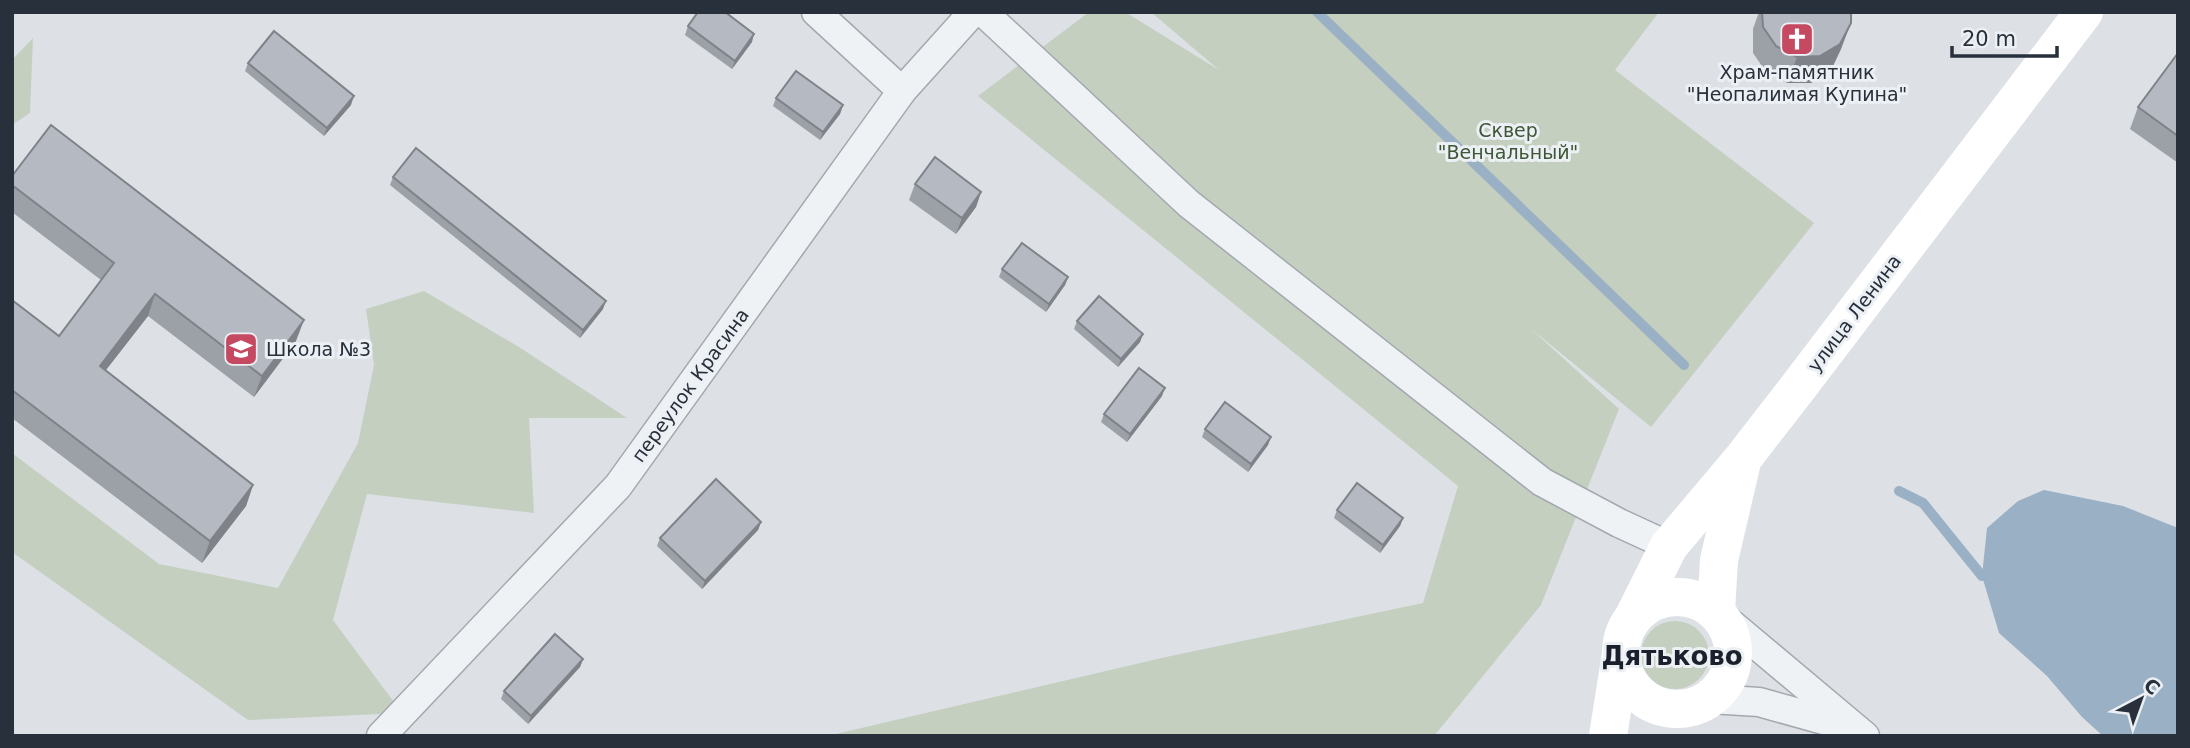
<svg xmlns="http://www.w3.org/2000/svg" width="2190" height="748" font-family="'DejaVu Sans',sans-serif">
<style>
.green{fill:#c4cfbf}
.water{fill:#9ab0c4}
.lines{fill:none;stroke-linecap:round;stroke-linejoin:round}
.stream{stroke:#9ab0c4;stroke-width:10}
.minor-casing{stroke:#a3a8af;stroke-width:31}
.minor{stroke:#eff2f5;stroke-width:28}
.secondary{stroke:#fff;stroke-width:38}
.wall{fill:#9ca0a7}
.shaded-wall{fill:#7f8288}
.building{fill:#b5bac2;stroke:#7f8288;stroke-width:2}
.labels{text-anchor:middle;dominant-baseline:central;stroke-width:6;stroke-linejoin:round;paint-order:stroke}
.poi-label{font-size:19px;fill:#28303b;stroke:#ecf0f4}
.park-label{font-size:19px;fill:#3e5636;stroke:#ecf0f4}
.street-label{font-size:19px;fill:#28303b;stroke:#ecf0f4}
.district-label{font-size:26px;font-weight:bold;fill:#1a212c;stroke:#ecf0f4}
</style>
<rect width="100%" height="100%" fill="#dde1e6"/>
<!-- green -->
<g class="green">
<polygon points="1089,12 1125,12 1219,70 1151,12 1659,12 1615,70 1814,223 1651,427 1530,328 1619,409 1541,605 1434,736 827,736 1166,657 1423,603 1458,486 978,96"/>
<polygon points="33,38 30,113 12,125 12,60"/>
<polygon points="424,291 519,347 627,418 529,418 534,513 367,494 333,620 402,713 248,720 12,552 12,453 159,564 278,588 358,443 374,365 366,309"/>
<circle cx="1675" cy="655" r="34"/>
</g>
<!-- water -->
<polygon class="water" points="2044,490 2123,506 2178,528 2178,736 2103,736 2082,717 2047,676 1999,633 1982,576 1987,528 2018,501"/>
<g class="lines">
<!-- stream -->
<g class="stream">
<polyline points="1317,12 1684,365"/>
<polyline points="1899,491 1923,503 1982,576"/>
</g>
<!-- minor casing -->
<g class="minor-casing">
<g id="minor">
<polyline points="816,12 902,91"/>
<polyline points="983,12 1189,204 1542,482 1619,523 1669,546"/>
<polyline points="1716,611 1865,736"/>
<polyline points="1710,699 1759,702 1845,726"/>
<polyline points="381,736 618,486 902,91 973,12"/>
</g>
</g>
<!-- minor -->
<use href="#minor" class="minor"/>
<!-- secondary -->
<g class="secondary">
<circle cx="1677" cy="653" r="56"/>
<polyline points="1716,611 1719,560 1741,466"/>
<polyline points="1633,618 1669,546 1744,457 1799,386 2084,12"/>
<polyline points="1608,736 1621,654"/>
</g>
</g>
<!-- wall -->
<g class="wall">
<polygon points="1759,12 1851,12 1841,49 1831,70 1811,83 1787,83 1766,72 1753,53 1753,29"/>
<polygon points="688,26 752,42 732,69 685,35"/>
<polygon points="2178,53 2178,163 2130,129 2138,107"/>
<polygon points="248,63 351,105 324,136 245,71"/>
<polygon points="776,98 843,105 840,114 820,140 773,106"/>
<polygon points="12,176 296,341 254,397 148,316 105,371 253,485 246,506 202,563 12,418 12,300 59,336 101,280 12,212"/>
<polygon points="393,177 603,309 580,338 390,185"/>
<polygon points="915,184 981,192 976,207 956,234 909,200"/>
<polygon points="1002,269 1068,277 1065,285 1046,312 999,277"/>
<polygon points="1077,321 1143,334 1140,342 1118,367 1074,329"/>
<polygon points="1162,396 1127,442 1101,422 1104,414"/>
<polygon points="1205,429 1268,445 1248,472 1202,437"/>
<polygon points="1337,510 1403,518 1400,526 1380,553 1334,518"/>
<polygon points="761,522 758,530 702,589 657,546 660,538"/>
<polygon points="583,659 580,667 528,724 501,699 504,691"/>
</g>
<!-- shaded-wall -->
<g class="shaded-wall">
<polygon points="1851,23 1841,49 1831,70 1811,83 1787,83 1797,57"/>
<polygon points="754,34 752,42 732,69 735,61"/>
<polygon points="354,96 351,105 324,136 327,128"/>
<polygon points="843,105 840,114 820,140 823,132"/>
<polygon points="981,192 976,207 956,234 962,218"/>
<polygon points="1068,277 1065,285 1046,312 1049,304"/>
<polygon points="155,294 148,316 92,388 100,366"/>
<polygon points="606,301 603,309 580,338 583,330"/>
<polygon points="304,320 296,341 254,397 262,376"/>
<polygon points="1143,334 1140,342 1118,367 1121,359"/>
<polygon points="1165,388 1162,396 1127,442 1130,434"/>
<polygon points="1271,437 1268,445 1248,472 1251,464"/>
<polygon points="253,485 246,506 202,563 210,541"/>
<polygon points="1403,518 1400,526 1380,553 1383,545"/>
<polygon points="761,522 758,530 702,589 705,581"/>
<polygon points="583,659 580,667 528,724 531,716"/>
</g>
<!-- building -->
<g class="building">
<polygon points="698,12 725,12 754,34 735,61 688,26"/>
<polygon points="1762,12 1851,12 1851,23 1840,44 1820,56 1797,57 1776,46 1763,27"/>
<polygon points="274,31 354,96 327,128 248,63"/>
<polygon points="2178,53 2178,136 2138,107"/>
<polygon points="796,71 843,105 823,132 776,98"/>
<polygon points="51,125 304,320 262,376 155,294 100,366 253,485 210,541 12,390 12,300 59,336 114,263 12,185 12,176"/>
<polygon points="416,148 606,301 583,330 393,177"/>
<polygon points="935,157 981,192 962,218 915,184"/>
<polygon points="1022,243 1068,277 1049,304 1002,269"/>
<polygon points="1099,296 1143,334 1121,359 1077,321"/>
<polygon points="1139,368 1165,388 1130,434 1104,414"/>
<polygon points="1225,402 1271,437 1251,464 1205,429"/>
<polygon points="716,479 761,522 705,581 660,538"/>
<polygon points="1357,483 1403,518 1383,545 1337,510"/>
<polygon points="555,634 583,659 531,716 504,691"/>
</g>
<!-- icons -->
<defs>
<g id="church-square" transform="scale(1.75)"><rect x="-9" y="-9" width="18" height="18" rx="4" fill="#c44961" stroke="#ecf0f4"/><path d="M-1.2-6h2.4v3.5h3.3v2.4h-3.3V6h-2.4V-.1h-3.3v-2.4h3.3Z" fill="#fff"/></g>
<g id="school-square" transform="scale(1.75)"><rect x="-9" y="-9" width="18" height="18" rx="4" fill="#c44961" stroke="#ecf0f4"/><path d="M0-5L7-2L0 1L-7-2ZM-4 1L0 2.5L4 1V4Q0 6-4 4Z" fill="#fff"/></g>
</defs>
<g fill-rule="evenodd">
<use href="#church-square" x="1797" y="39"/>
<use href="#school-square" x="241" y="349"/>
</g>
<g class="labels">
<!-- poi labels -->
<g class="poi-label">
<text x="1797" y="72">Храм-памятник<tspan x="1797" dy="22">"Неопалимая Купина"</tspan></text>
<text x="266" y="349" text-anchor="start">Школа №3</text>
</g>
<!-- park labels -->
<g class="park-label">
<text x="1508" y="130">Сквер<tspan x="1508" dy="22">"Венчальный"</tspan></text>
</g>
<!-- street labels -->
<g class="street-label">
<text transform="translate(1854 313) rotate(-53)">улица Ленина</text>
<text transform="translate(690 385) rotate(-54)">переулок Красина</text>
</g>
<!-- district labels -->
<g class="district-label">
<text x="1672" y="656">Дятьково</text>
</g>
</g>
<!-- border -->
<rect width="2190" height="748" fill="none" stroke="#28303b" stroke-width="28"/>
<!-- north arrow -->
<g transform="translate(2141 699) rotate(41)" stroke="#ecf0f4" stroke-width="5" paint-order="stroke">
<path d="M0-5L12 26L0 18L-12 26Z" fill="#28303b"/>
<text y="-10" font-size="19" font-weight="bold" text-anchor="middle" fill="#28303b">С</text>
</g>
<!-- scale -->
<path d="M1952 46v10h105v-10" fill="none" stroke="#28303b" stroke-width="3.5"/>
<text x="1962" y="46" font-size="21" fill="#28303b" stroke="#ecf0f4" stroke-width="5" paint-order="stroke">20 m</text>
</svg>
